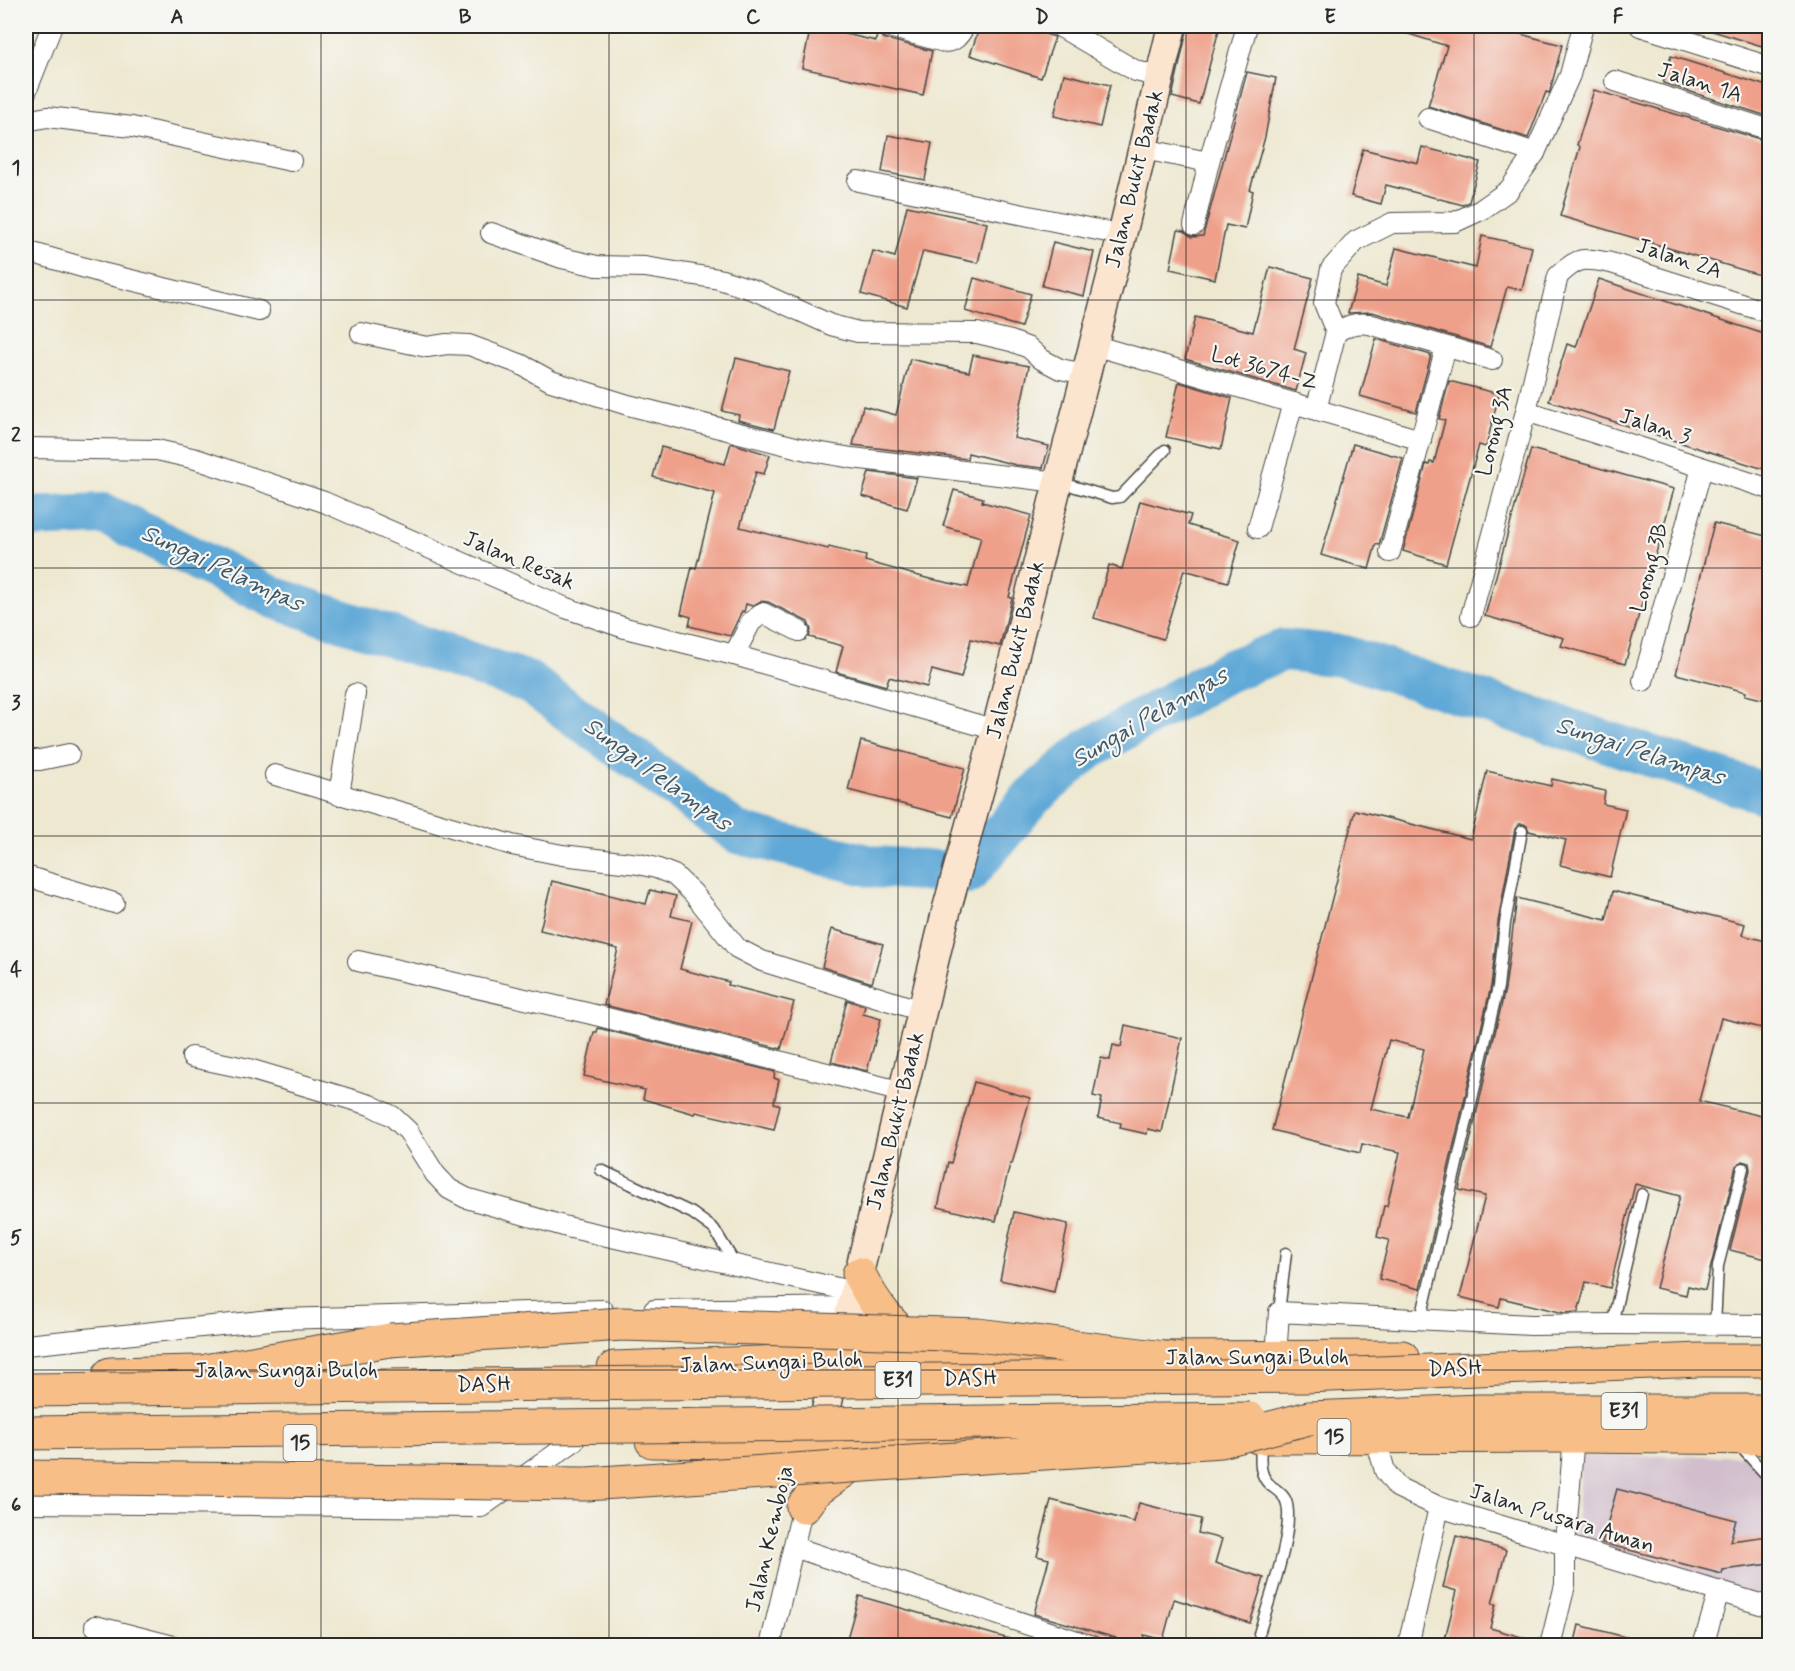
<svg xmlns="http://www.w3.org/2000/svg" width="1795" height="1671" font-family="Mynerve,sans-serif">
<style>
.industrial{fill:#d1bdcc}
.lines{fill:none;stroke-linecap:round;stroke-linejoin:round}
.river{stroke:#5fa8d7;stroke-width:42}
.building{fill:#efa08a;fill-rule:evenodd}
.service-casing{stroke:#484744;stroke-width:13}
.minor-casing{stroke:#484744;stroke-width:22}
.secondary-casing{stroke:#484744;stroke-width:31}
.trunk-casing{stroke:#484744;stroke-width:35}
.motorway-casing{stroke:#484744;stroke-width:35}
.service{stroke:#fff;stroke-width:10}
.minor{stroke:#fff;stroke-width:20}
.secondary{stroke:#fce5cf;stroke-width:28}
.trunk{stroke:#f7be87;stroke-width:33}
.motorway{stroke:#f7be87;stroke-width:33}
.motorway-bridge-casing{stroke:#484744;stroke-width:35;stroke-linecap:butt}
.motorway-bridge{stroke:#f7be87;stroke-width:33}
.grid{fill:none;stroke:#2b2b2b;stroke-width:1.5;stroke-opacity:0.55}
.labels{text-anchor:middle;dominant-baseline:central;stroke-width:4.5;stroke-linejoin:round;paint-order:stroke}
.shield{fill:#f6f6f2;stroke:#686867;stroke-width:1.5}
.shield-label{font-size:21px;font-weight:bold;fill:#2b2b2b}
.street-label{font-size:22px;fill:#2b2b2b;stroke:#f6f6f2}
.water-label{font-size:24px;font-style:italic;fill:#3d5767;stroke:#f6f6f2}
.neatline{fill:none;stroke:#2b2b2b;stroke-width:2}
.grid-label{font-size:20px;text-anchor:middle;font-weight:bold;fill:#2b2b2b}
</style>
<rect width="100%" height="100%" fill="#f6f6f2"/>
<filter id="ink" filterUnits="userSpaceOnUse"><feTurbulence type="fractalNoise" baseFrequency=".0167" numOctaves="2"/><feDisplacementMap in="SourceGraphic" scale="12" xChannelSelector="R" yChannelSelector="G"/><feConvolveMatrix kernelMatrix="1 2 1 2 8 2 1 2 1" color-interpolation-filters="sRGB"/></filter>
<filter id="wash" filterUnits="userSpaceOnUse"><feTurbulence type="fractalNoise" baseFrequency=".008" numOctaves="4" result="noise"/><feDisplacementMap in="SourceGraphic" scale="24" xChannelSelector="R" yChannelSelector="G"/><feGaussianBlur stdDeviation="1.35" result="paint"/><feColorMatrix in="noise" values="0 0 0 0 0 0 0 0 0 0 0 0 0 0 0 0 0 1.4 0 .05"/><feComposite in="paint" operator="in"/></filter>
<g filter="url(#wash)">
<rect width="100%" height="100%" fill="#eee8d0"/>
<!-- industrial -->
<polygon class="industrial" points="1581,1456 1769,1456 1769,1600 1575,1540"/>
<g class="lines">
<!-- river -->
<polyline class="river" points="26,517 104,514 275,598 528,682 738,833 875,867 968,873 1032,797 1087,750 1228,671 1284,650 1344,656 1770,795"/>
</g>
<g id="blocks">
<!-- building -->
<g class="building">
<polygon points="811,26 876,41 877,33 883,38 932,51 923,95 802,68"/>
<polygon points="980,26 1019,26 1055,37 1041,78 970,55"/>
<polygon points="1188,26 1220,26 1199,104 1172,97"/>
<polygon points="1397,26 1490,26 1562,45 1550,91 1549,93 1546,92 1528,138 1428,106 1447,46 1396,30"/>
<polygon points="1710,26 1768,26 1762,46 1709,30"/>
<polygon points="1671,56 1770,87 1770,117 1663,83"/>
<polygon points="1247,72 1276,78 1265,137 1250,190 1253,191 1245,229 1226,225 1215,279 1170,269 1178,230 1184,231 1192,237 1203,236"/>
<polygon points="1064,74 1110,85 1100,127 1054,116"/>
<polygon points="1594,90 1770,142 1770,278 1560,216 1580,147 1577,145"/>
<polygon points="888,135 932,143 925,180 882,172"/>
<polygon points="1422,147 1480,162 1469,202 1463,205 1386,185 1381,204 1351,196 1363,149 1418,163"/>
<polygon points="907,206 987,223 978,263 923,251 907,307 861,294 873,251 895,257"/>
<polygon points="1482,236 1532,247 1522,290 1507,287 1490,347 1372,312 1348,313 1358,278 1386,286 1396,248 1476,268"/>
<polygon points="1053,242 1094,252 1084,296 1042,286"/>
<polygon points="1270,267 1313,278 1294,349 1306,353 1296,391 1185,359 1195,317 1253,332"/>
<polygon points="974,278 1031,294 1021,327 965,311"/>
<polygon points="1599,279 1770,336 1770,471 1549,401 1567,344 1576,347"/>
<polygon points="1376,339 1431,355 1416,412 1360,396"/>
<polygon points="973,355 1029,366 1014,438 1049,446 1043,468 1016,465 968,453 967,459 853,445 863,406 896,415 910,359 969,372"/>
<polygon points="736,358 789,371 774,429 738,420 739,415 722,411"/>
<polygon points="1449,381 1499,394 1486,447 1479,445 1446,564 1403,551 1426,464 1429,465 1430,462 1434,463 1445,420 1439,419"/>
<polygon points="1179,382 1232,398 1221,449 1166,437"/>
<polygon points="731,443 770,455 764,474 756,472 740,527 828,549 829,547 866,556 865,561 926,578 968,587 981,537 943,526 954,490 983,498 982,502 1031,515 1009,597 1012,598 1000,646 971,639 961,678 932,670 927,687 889,677 886,686 836,672 843,646 809,637 811,630 808,622 768,602 761,601 752,606 746,604 744,612 742,611 730,636 689,626 691,617 681,614 692,567 696,568 715,493 653,477 661,447 725,464"/>
<polygon points="1353,444 1403,458 1379,545 1376,544 1369,569 1321,555"/>
<polygon points="1531,449 1674,489 1625,664 1561,646 1564,638 1485,616"/>
<polygon points="869,472 917,478 907,509 862,496"/>
<polygon points="1140,501 1191,515 1188,525 1240,540 1228,582 1184,570 1163,639 1094,618 1109,565 1122,569"/>
<polygon points="1714,523 1770,537 1770,701 1745,695 1746,692 1676,674"/>
<polygon points="861,741 965,768 952,817 848,790"/>
<path d="M1487,771L1551,786L1552,779L1605,791L1603,804L1626,809L1610,877L1560,865L1566,840L1529,831L1527,826L1524,824H1519L1515,829L1498,922L1491,986L1420,1289L1379,1279L1389,1240L1377,1237L1384,1206H1387L1400,1152L1362,1144L1360,1153L1272,1130L1355,810L1471,839ZM1389,1040L1424,1049L1408,1117L1371,1109Z"/>
<polygon points="552,881 646,904 650,890 676,896 671,916 692,921 680,969 729,982 728,985 794,1002 781,1049 604,1005 618,949 540,930"/>
<polygon points="1613,891 1745,924 1742,935 1770,942 1770,1030 1721,1018 1699,1101 1770,1118 1770,1260 1730,1250 1750,1170 1749,1163 1742,1161 1736,1166 1705,1290 1688,1286 1686,1295 1656,1288 1680,1196 1635,1184 1610,1288 1586,1282 1578,1312 1564,1313 1501,1298 1499,1307 1460,1297 1485,1196 1459,1190 1505,989 1517,898 1606,920"/>
<polygon points="832,929 883,944 872,983 822,967"/>
<polygon points="847,1000 865,1006 863,1014 881,1019 867,1071 831,1062"/>
<polygon points="1125,1025 1182,1038 1162,1132 1148,1129 1147,1134 1120,1128 1121,1123 1098,1118 1102,1098 1093,1096 1101,1058 1110,1060 1113,1045 1121,1047"/>
<polygon points="598,1028 775,1072 774,1078 779,1080 774,1103 780,1105 774,1130 696,1112 695,1114 643,1099 645,1090 584,1076 594,1032 597,1032"/>
<polygon points="974,1082 1030,1098 1012,1164 1010,1164 996,1221 938,1207 948,1162 951,1163"/>
<polygon points="1014,1212 1068,1224 1054,1292 1000,1280"/>
<polygon points="1617,1489 1736,1520 1730,1541 1768,1536 1770,1564 1723,1570 1722,1574 1602,1543"/>
<polygon points="1051,1500 1134,1522 1139,1503 1201,1519 1198,1533 1222,1539 1215,1563 1264,1578 1250,1623 1174,1599 1163,1640 1144,1635 1142,1646 1114,1646 1116,1638 1034,1614 1049,1559 1037,1556"/>
<polygon points="1456,1536 1506,1550 1492,1604 1496,1604 1490,1628 1532,1640 1531,1646 1443,1646 1457,1591 1443,1587"/>
<polygon points="859,1596 1013,1640 1013,1646 858,1646 846,1642"/>
<polygon points="1579,1625 1633,1639 1632,1646 1574,1646"/>
</g>
</g>
</g>
<g filter="url(#ink)">
<use href="#blocks" fill-opacity="0" stroke="#484744" stroke-width="1.5"/>
<g class="lines">
<!-- service casing -->
<g class="service-casing">
<g id="service">
<polyline points="1059,482 1112,498 1120,497 1165,450"/>
<polyline points="601,1170 692,1213 714,1229 736,1265"/>
<polyline points="1279,1312 1286,1253"/>
<polyline points="1421,1319 1498,987 1505,923 1522,831"/>
<polyline points="1612,1324 1642,1194"/>
<polyline points="1715,1326 1718,1266 1743,1168"/>
<polyline points="1738,1444 1770,1479"/>
<path d="M1259,1634C1267,1605 1296,1528 1286,1501C1283,1493 1276,1490 1270,1485C1257,1474 1261,1455 1261,1440"/>
</g>
</g>
<!-- minor casing -->
<g class="minor-casing">
<g id="minor">
<path d="M886,26L944,42C956,42 959,35 965,26"/>
<polyline points="1059,26 1136,71 1160,77"/>
<polyline points="1640,26 1770,67"/>
<polyline points="1615,81 1770,130"/>
<polyline points="26,92 52,26"/>
<polyline points="1428,118 1535,153"/>
<polyline points="26,121 47,117 132,127 291,161"/>
<polyline points="1143,149 1209,162"/>
<polyline points="858,181 1122,235"/>
<polyline points="1194,225 1209,162 1247,26"/>
<polyline points="491,233 562,258 597,266 645,267 719,279 754,290 831,325 858,332 977,333 1011,341 1029,348 1041,359 1060,369 1086,374"/>
<polyline points="26,251 106,274 259,311"/>
<path d="M1336,332C1347,326 1355,322 1369,324L1492,360"/>
<polyline points="361,333 427,347 447,344 469,345 520,364 551,381 628,405 811,451 852,458 1058,482"/>
<polyline points="1093,345 1421,440"/>
<polyline points="1316,410 1336,332 1324,303 1331,269 1356,241 1392,223 1455,222 1481,210 1509,190 1535,153 1570,75 1583,26"/>
<polyline points="1526,411 1770,489"/>
<polyline points="26,448 157,450 196,459 324,502 566,608 625,628 734,655 996,730"/>
<polyline points="1258,528 1293,403"/>
<polyline points="1390,552 1446,347"/>
<path d="M1471,616L1526,411L1558,276C1579,256 1584,258 1611,263L1770,313"/>
<polyline points="734,655 751,622 763,613 799,631"/>
<polyline points="1643,681 1702,468"/>
<polyline points="26,760 40,760 69,754"/>
<polyline points="275,775 512,845 562,855 639,864 656,868 674,875 693,893 737,948 762,961 922,1011"/>
<polyline points="339,795 355,694"/>
<polyline points="26,876 114,903"/>
<polyline points="358,961 587,1013 903,1092"/>
<polyline points="192,1057 249,1069 370,1105 392,1116 408,1131 435,1174 449,1189 466,1198 567,1227 855,1292"/>
<polyline points="654,1310 851,1307"/>
<polyline points="26,1345 280,1319 603,1310"/>
<polyline points="1276,1358 1279,1312 1531,1325 1612,1324 1770,1325"/>
<polyline points="1375,1436 1385,1471 1397,1487 1439,1507 1770,1607"/>
<polyline points="26,1503 481,1507 574,1441"/>
<polyline points="794,1547 1092,1646"/>
<polyline points="95,1626 173,1646"/>
<polyline points="770,1646 805,1498"/>
<polyline points="1408,1646 1439,1507"/>
<polyline points="1550,1646 1565,1585 1565,1545 1574,1436"/>
<polyline points="1703,1646 1719,1591"/>
</g>
</g>
<!-- secondary casing -->
<g class="secondary-casing">
<polyline id="secondary" points="818,1443 946,912 996,730 1058,482 1122,235 1172,26"/>
</g>
<!-- trunk casing -->
<g class="trunk-casing">
<g id="trunk">
<path d="M859,1274C874,1304 891,1326 917,1346"/>
<polyline points="1153,1358 1402,1357"/>
<polyline points="614,1368 838,1360 1084,1359"/>
<polyline points="110,1374 238,1371"/>
<polyline points="1258,1437 1574,1436 1770,1438"/>
<polyline points="652,1441 898,1444 991,1442"/>
<polyline points="803,1507 814,1492 860,1459"/>
</g>
</g>
<!-- motorway casing -->
<g class="motorway-casing">
<g id="motorway">
<polyline points="210,1370 390,1340"/>
<polyline points="1309,1418 1479,1411 1770,1411"/>
</g>
</g>
<!-- service -->
<use href="#service" class="service"/>
<!-- minor -->
<use href="#minor" class="minor"/>
<!-- secondary -->
<use href="#secondary" class="secondary"/>
<!-- trunk -->
<use href="#trunk" class="trunk"/>
<!-- motorway -->
<use href="#motorway" class="motorway"/>
<!-- motorway-bridge casing -->
<g class="motorway-bridge-casing">
<g id="motorway-bridge">
<polyline points="390,1340 622,1324 978,1335 1181,1360"/>
<polyline points="26,1390 1305,1376 1700,1360 1770,1360"/>
<polyline points="26,1433 1250,1419"/>
<polyline points="26,1477 586,1484 1221,1441 1309,1418"/>
</g>
</g>
<!-- motorway-bridge -->
<use href="#motorway-bridge" class="motorway-bridge"/>
</g>
</g>
<!-- grid -->
<path class="grid" d="M321,26V1646M609,26V1646M898,26V1646M1186,26V1646M1474,26V1646M26,300H1770M26,568H1770M26,836H1770M26,1103H1770M26,1370H1770"/>
<g class="labels">
<!-- shield labels -->
<g class="shield">
<rect x="875.5" y="1362" width="45" height="36" rx="4.5"/>
<rect x="1601.5" y="1393" width="45" height="36" rx="4.5"/>
<rect x="1317.5" y="1419" width="33" height="36" rx="4.5"/>
<rect x="283.5" y="1425" width="33" height="36" rx="4.5"/>
</g>
<g class="shield-label">
<text x="898" y="1380">E31</text>
<text x="1624" y="1411">E31</text>
<text x="1334" y="1437">15</text>
<text x="300" y="1443">15</text>
</g>
<!-- street labels -->
<g class="street-label">
<text transform="translate(1700 83) rotate(18)">Jalan 1A</text>
<text transform="translate(1135 179) rotate(-76)">Jalan Bukit Badak</text>
<text transform="translate(1679 259) rotate(18)">Jalan 2A</text>
<text transform="translate(1264 369) rotate(16)">Lot 3674-Z</text>
<text transform="translate(1655 427) rotate(18)">Jalan 3</text>
<text transform="translate(1495 431) rotate(-76)">Lorong 3A</text>
<text transform="translate(519 561) rotate(23)">Jalan Resak</text>
<text transform="translate(1650 568) rotate(-75)">Lorong 3B</text>
<text transform="translate(1016 650) rotate(-76)">Jalan Bukit Badak</text>
<text transform="translate(896 1121) rotate(-76)">Jalan Bukit Badak</text>
<text x="1257" y="1358">Jalan Sungai Buloh</text>
<text transform="translate(771 1363) rotate(-2)">Jalan Sungai Buloh</text>
<text transform="translate(1455 1369) rotate(-2)">DASH</text>
<text x="286" y="1371">Jalan Sungai Buloh</text>
<text transform="translate(970 1379) rotate(-1)">DASH</text>
<text transform="translate(484 1385) rotate(-1)">DASH</text>
<text transform="translate(1562 1519) rotate(17)">Jalan Pusara Aman</text>
<text transform="translate(770 1539) rotate(-77)">Jalan Kemboja</text>
</g>
<!-- water labels -->
<g class="water-label">
<text transform="translate(222 569) rotate(25)">Sungai Pelampas</text>
<text transform="translate(1150 718) rotate(-30)">Sungai Pelampas</text>
<text transform="translate(1640 752) rotate(18)">Sungai Pelampas</text>
<text transform="translate(657 775) rotate(36)">Sungai Pelampas</text>
</g>
</g>
<!-- margin -->
<rect width="1795" height="1671" fill="none" stroke="#f6f6f2" stroke-width="66"/>
<rect x="33" y="33" width="1729" height="1605" class="neatline"/>
<g class="grid-label">
<text x="177" y="23">A</text>
<text x="465" y="23">B</text>
<text x="753" y="23">C</text>
<text x="1042" y="23">D</text>
<text x="1330" y="23">E</text>
<text x="1618" y="23">F</text>
<text x="16" y="174">1</text>
<text x="16" y="441">2</text>
<text x="16" y="709">3</text>
<text x="16" y="976">4</text>
<text x="16" y="1244">5</text>
<text x="16" y="1511">6</text>
</g>
</svg>
